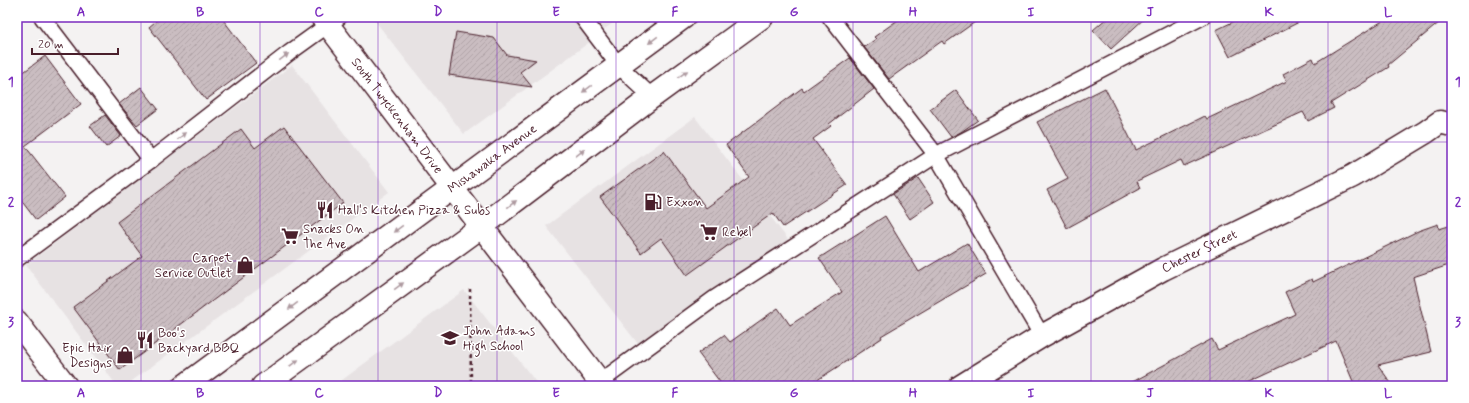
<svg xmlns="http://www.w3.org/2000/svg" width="1469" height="403" font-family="Mynerve,sans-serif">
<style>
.built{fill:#e7e2e3}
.building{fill:url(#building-hatch);stroke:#4a1f2b}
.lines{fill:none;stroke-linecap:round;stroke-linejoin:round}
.lane-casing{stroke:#4a1f2b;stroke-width:18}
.street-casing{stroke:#4a1f2b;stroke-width:25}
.secondary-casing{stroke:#4a1f2b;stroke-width:25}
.path{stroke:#4a1f2b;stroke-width:2.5;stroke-dasharray:3 3;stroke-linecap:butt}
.lane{stroke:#fff;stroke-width:15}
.street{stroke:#fff;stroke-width:22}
.secondary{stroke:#fff;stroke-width:22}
.oneway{fill:#ae9aa0}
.grid{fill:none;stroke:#7b2cbf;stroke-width:1;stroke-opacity:0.55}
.labels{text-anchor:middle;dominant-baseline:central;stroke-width:3;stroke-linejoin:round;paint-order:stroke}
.street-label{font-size:13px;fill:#4a1f2b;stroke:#fff}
.poi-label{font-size:13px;fill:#4a1f2b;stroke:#fff;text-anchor:start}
.neatline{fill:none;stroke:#7b2cbf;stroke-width:1.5}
.grid-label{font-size:13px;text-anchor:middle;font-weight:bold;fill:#7b2cbf}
</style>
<defs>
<pattern id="building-hatch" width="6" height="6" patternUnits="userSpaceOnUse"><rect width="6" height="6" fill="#cabdc1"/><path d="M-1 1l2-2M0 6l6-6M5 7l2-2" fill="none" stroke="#afa2a6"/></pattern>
</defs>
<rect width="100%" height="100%" fill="#f4f2f2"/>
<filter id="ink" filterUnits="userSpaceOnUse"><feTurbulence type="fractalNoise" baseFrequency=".025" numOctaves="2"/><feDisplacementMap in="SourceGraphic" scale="8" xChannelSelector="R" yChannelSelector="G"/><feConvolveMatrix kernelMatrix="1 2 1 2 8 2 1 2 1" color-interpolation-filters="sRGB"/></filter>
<g filter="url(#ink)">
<!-- built -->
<g class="built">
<polygon points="372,17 573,17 591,41 464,134"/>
<polygon points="593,17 622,17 603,30"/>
<polygon points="292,65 389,192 125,386 117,386 26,265"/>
<polygon points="695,117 789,241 639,345 546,226"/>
<polygon points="464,290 539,386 334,386"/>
</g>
<!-- building -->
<g class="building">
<polygon points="161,17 221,17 256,63 206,100 149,27"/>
<polygon points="902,17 982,17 944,44 942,41 889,79 864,47 876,39 874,37"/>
<polygon points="1108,17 1146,17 1111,49 1093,30"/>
<polygon points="1243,17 1309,17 1230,57 1216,30"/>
<polygon points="1389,17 1446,17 1388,65 1389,67 1331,103 1334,108 1308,121 1303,112 1184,166 1181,160 1137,181 1140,188 1067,228 1047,190 1068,179 1037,122 1105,88 1136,150 1205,116 1207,119 1287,81 1283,74 1313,58 1315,63"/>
<polygon points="456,32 494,38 507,55 536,60 520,72 532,87 449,75"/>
<polygon points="45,56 81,104 25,146 65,197 36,220 17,195 17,77"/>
<polygon points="850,58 874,89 829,124 831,126 813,139 847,185 783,227 773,213 687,275 661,238 641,253 600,197 664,151 706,208 749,177 726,145 802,88 804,91"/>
<polygon points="141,87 158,109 137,125 119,104"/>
<polygon points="956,90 978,120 961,132 951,137 930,109"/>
<polygon points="105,115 121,136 106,147 90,126"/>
<polygon points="284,126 343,203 120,370 73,307 142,256 117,222 241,129 255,148"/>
<polygon points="918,178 934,202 910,219 893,194"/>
<polygon points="885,216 919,272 967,243 986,274 881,336 882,338 808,386 723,386 698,353 724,335 730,342 778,308 790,325 842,292 819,258"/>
<polygon points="1438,224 1439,229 1452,225 1452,264 1413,277 1431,352 1378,365 1393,386 1355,386 1336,341 1239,386 1125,386 1212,339 1218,350 1295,314 1285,292 1312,279 1313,282 1418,231"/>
</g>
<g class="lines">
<!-- lane casing -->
<g class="lane-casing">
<g id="lane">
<polyline points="42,17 151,160"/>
<polyline points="582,17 619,66 652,97"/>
<polyline points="830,17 936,155 1042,336"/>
<polyline points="17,259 151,160 289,53 339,17"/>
<polyline points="600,382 715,298 936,155 1202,17"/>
</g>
</g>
<!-- street casing -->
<g class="street-casing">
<g id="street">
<polyline points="17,322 66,386"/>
<path id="s1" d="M961,386L1042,336L1163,269L1353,176L1426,132L1440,122L1452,125"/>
</g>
</g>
<!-- secondary casing -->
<g class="secondary-casing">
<g id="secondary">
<path id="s2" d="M322,17L603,386"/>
<path id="s3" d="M184,386L684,17"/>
<polyline points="263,386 481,227 652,97 762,17"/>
</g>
</g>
<!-- path -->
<g class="path">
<polyline points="470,289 471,386"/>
<polyline points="329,385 330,386"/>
</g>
<!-- lane -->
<use href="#lane" class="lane"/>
<!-- street -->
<use href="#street" class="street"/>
<!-- secondary -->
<use href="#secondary" class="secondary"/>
</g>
<!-- one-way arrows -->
<defs><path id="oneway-solid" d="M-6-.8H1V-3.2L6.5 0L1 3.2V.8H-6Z"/></defs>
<g class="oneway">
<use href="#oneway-solid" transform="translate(653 40) rotate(143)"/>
<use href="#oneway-solid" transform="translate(284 57) rotate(-37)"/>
<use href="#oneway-solid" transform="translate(683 74) rotate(-36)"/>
<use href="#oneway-solid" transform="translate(587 89) rotate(144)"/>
<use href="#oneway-solid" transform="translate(182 136) rotate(-38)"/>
<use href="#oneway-solid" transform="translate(580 153) rotate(-37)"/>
<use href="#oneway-solid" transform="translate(512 204) rotate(-37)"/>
<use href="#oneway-solid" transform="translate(398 229) rotate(144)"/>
<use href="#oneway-solid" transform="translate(399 286) rotate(-36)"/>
<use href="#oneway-solid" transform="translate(293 306) rotate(144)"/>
<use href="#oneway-solid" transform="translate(294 363) rotate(-36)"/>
</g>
</g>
<!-- grid -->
<path class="grid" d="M141,17V386M260,17V386M378,17V386M497,17V386M616,17V386M734,17V386M853,17V386M972,17V386M1091,17V386M1210,17V386M1328,17V386M17,142H1452M17,261H1452"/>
<!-- icons -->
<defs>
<g id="fuel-bare" transform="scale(1.38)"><path d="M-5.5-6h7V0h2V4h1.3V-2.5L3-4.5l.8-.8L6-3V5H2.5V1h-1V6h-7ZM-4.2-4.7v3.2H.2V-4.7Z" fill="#4a1f2b" stroke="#fff" stroke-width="2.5" paint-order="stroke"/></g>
<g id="restaurant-bare" transform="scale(1.38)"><path d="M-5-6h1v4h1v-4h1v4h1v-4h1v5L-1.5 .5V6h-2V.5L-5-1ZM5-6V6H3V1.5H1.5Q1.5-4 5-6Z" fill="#4a1f2b" stroke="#fff" stroke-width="2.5" paint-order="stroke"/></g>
<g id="supermarket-bare" transform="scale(1.38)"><path d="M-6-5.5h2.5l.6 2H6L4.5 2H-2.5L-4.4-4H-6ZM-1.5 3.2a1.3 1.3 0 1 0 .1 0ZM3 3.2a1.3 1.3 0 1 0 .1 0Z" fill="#4a1f2b" stroke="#fff" stroke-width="2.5" paint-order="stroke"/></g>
<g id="shop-bare" transform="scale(1.38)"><path d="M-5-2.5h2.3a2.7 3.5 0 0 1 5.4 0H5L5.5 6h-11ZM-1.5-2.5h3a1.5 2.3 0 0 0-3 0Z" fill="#4a1f2b" stroke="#fff" stroke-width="2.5" paint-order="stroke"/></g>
<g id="school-bare" transform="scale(1.38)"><path d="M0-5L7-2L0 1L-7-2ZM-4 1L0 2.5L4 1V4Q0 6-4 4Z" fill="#4a1f2b" stroke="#fff" stroke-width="2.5" paint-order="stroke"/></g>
</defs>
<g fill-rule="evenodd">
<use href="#fuel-bare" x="653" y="202"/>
<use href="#restaurant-bare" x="325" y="210"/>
<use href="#supermarket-bare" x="709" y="232"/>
<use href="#supermarket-bare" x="290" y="236"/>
<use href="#shop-bare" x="245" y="265"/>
<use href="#school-bare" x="450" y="338"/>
<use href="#restaurant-bare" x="145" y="340"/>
<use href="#shop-bare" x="125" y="355"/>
</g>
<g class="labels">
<!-- street labels -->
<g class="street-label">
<text stroke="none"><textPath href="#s2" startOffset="124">South Twyckenham Drive</textPath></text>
<text stroke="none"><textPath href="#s3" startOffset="383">Mishawaka Avenue</textPath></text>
<text stroke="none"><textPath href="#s1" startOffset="274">Chester Street</textPath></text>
</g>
<!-- poi labels -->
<g class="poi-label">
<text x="666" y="202">Exxon</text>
<text x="338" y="210">Hall's Kitchen Pizza &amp; Subs</text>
<text x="303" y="229">Snacks On<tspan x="303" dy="15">The Ave</tspan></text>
<text x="722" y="232">Rebel</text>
<text x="232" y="258" text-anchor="end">Carpet<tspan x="232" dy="15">Service Outlet</tspan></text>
<text x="463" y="331">John Adams<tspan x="463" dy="15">High School</tspan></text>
<text x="158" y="333">Boo's<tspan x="158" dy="15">Backyard BBQ</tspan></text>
<text x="112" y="348" text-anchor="end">Epic Hair<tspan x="112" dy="15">Designs</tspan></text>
</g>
</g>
<!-- margin -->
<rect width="1469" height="403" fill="none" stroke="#fff" stroke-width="44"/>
<!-- scale -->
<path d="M32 48v6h86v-6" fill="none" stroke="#4a1f2b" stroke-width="2"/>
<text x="38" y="48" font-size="12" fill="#4a1f2b" stroke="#ffffff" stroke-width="3" paint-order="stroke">20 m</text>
<rect x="22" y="22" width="1425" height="359" class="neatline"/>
<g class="grid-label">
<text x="81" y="16">A</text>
<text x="200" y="16">B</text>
<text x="319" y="16">C</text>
<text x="438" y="16">D</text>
<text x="556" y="16">E</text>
<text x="675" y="16">F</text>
<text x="794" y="16">G</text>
<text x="913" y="16">H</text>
<text x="1031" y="16">I</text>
<text x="1150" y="16">J</text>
<text x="1269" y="16">K</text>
<text x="1388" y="16">L</text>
<text x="11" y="86">1</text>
<text x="1458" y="86">1</text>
<text x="11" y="206">2</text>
<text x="1458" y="206">2</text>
<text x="11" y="326">3</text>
<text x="1458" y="326">3</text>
<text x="81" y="397">A</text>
<text x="200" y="397">B</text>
<text x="319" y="397">C</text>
<text x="438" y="397">D</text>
<text x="556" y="397">E</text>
<text x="675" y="397">F</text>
<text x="794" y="397">G</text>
<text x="913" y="397">H</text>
<text x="1031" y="397">I</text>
<text x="1150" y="397">J</text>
<text x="1269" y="397">K</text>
<text x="1388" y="397">L</text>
</g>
</svg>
